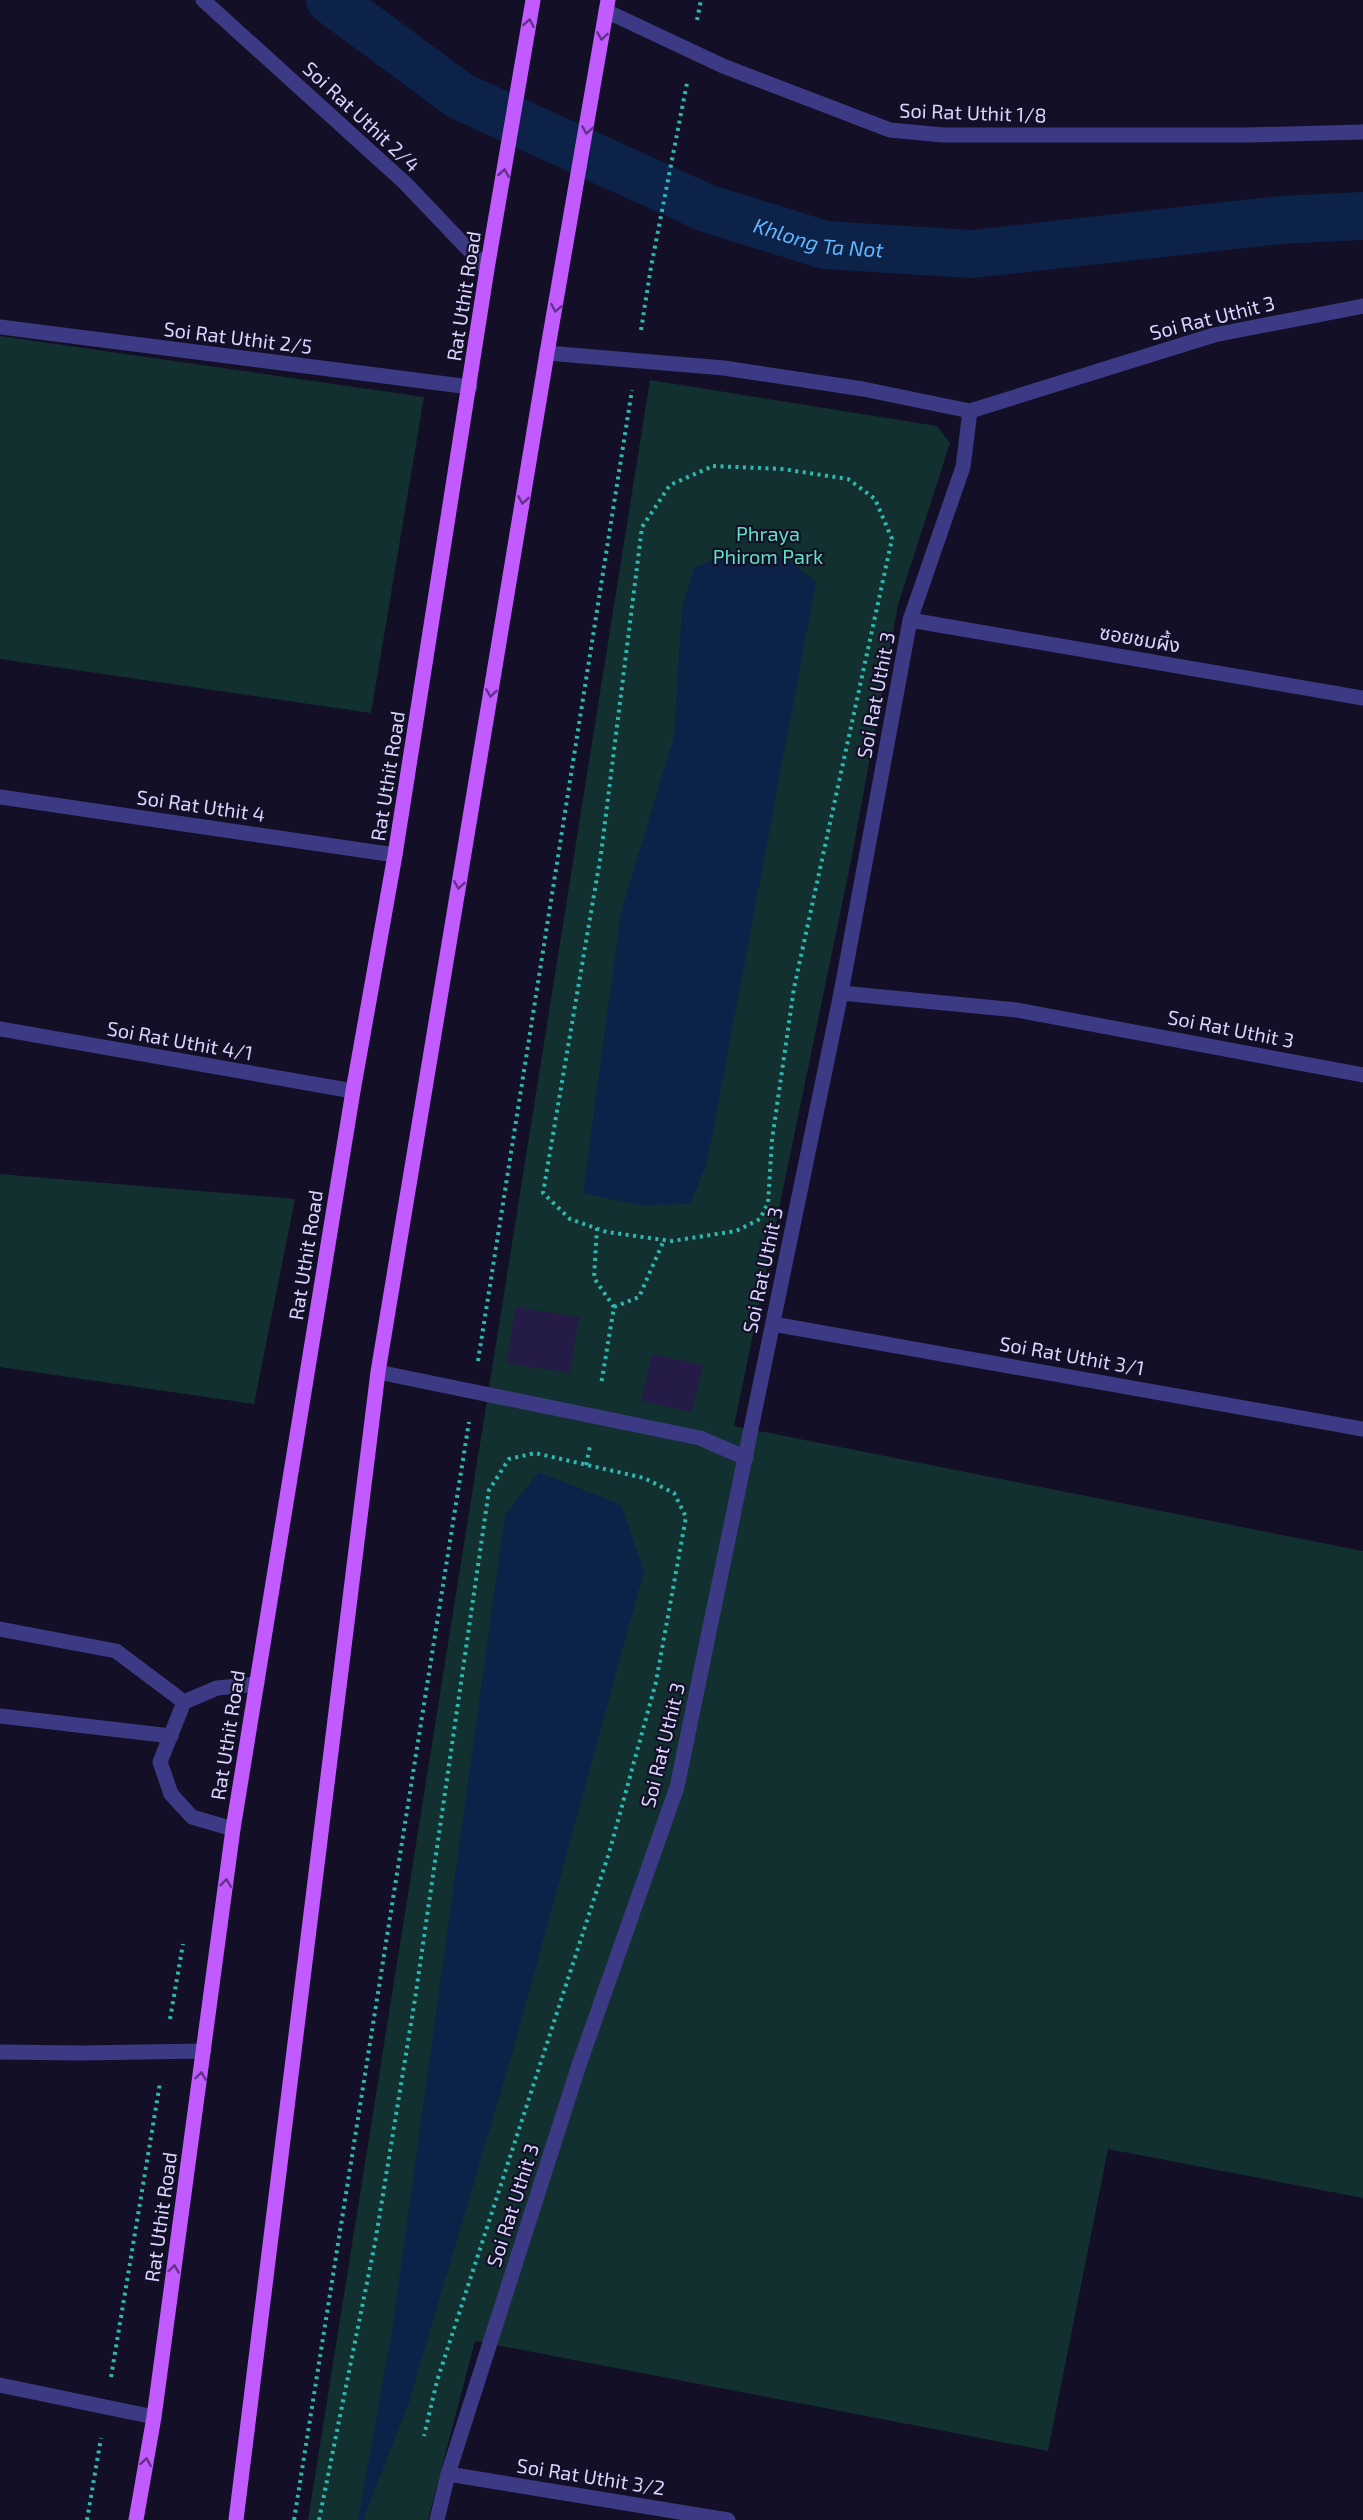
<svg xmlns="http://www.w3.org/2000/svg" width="1363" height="2520" font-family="'Exo 2','Noto Sans Thai',sans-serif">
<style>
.green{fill:#12302f}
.water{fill:#0c2248}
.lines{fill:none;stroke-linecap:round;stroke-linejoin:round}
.canal{stroke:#0c2248;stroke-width:48}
.building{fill:#241b47}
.path{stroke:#2fb8b0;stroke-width:4;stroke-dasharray:3 4.5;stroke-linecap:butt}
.service{stroke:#3d3a85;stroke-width:15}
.minor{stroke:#3d3a85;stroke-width:15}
.primary{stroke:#c25bff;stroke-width:15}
.oneway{stroke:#623188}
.labels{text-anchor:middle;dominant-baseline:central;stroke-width:4.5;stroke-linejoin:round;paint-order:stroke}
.street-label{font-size:20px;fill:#d9d4ff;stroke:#130f26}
.park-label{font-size:20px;fill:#5fe0c0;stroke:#130f26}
.water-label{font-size:21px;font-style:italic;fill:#62b6ff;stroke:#130f26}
</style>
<rect width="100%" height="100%" fill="#130f26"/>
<!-- green -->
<g class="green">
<polygon points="0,336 424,397 371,713 0,659"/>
<polygon points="650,380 937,426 950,443 898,605 852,856 734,1426 1363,1551 1363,2198 1108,2149 1048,2451 475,2341 428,2520 308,2520"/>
<polygon points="0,1174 295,1199 254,1404 0,1367"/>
</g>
<!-- water -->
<g class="water">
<polygon points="721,556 784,557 816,582 707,1163 690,1204 640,1205 583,1193 621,912 674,736 682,608 694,568"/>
<polygon points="539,1472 621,1505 644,1571 514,2047 408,2405 363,2520 358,2520 392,2331 505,1515"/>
</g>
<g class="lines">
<!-- canal -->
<path class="canal" id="s1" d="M330,0L460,96L706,208L825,245L972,254L1280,220L1363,216"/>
</g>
<!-- building -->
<g class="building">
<polygon points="515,1307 579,1317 570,1373 507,1363"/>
<polygon points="652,1354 703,1365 692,1412 641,1401"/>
</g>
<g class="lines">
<!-- path -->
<g class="path">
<polyline points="697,20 701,0"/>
<polyline points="641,330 651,267 687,83"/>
<polygon points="713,466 782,469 848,479 875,499 892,539 794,988 772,1140 768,1203 760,1219 736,1231 672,1241 664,1240 607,1232 570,1219 543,1193 601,854 642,527 670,485"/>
<polyline points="597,1228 594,1278 614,1307 601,1385"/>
<polyline points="614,1307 639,1297 664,1240"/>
<polyline points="478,1361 632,390"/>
<polyline points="586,1465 590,1446"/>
<polyline points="170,2019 183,1944"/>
<polyline points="111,2377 160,2083"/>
<polyline points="87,2520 101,2438"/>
<polyline points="294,2520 469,1422"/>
<polyline points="319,2520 375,2243 415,1999 489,1490 509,1459 535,1453 644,1478 674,1493 686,1517 656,1682 609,1853 437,2381 424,2436"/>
</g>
<!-- service -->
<g class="service">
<polyline points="378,1372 700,1438 746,1458"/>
<polyline points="0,1629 116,1651 184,1702"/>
<polyline points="0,1716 171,1736"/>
<polyline points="233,1829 192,1817 171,1794 160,1762 184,1702 217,1688 257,1684"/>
<polyline points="0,2052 81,2053 204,2051"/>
</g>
<!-- minor -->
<g class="minor">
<polyline points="203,0 405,183 487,269"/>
<polyline points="606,11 723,66 890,130 943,135 1248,135 1363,132"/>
<polyline points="0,327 470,387"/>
<polyline points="547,353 724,368 863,389 970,411 1214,335 1363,306"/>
<polyline points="910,620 1363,698"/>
<polyline points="0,797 395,855"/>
<polyline points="841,993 1017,1010 1363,1075"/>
<polyline points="0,1029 353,1091"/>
<polyline points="773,1324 1363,1429"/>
<polyline points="0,2385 154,2417"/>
<polyline points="448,2474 728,2520"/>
<polyline points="437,2520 448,2474 579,2065 677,1787 841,993 910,620 963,467 970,411"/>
</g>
<!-- primary -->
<g class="primary">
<polyline points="136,2520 154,2417 233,1829 353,1091 395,855 487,269 533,0"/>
<polyline points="236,2520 378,1372 547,353 608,0"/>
</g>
</g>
<!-- one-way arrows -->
<defs><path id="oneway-chevron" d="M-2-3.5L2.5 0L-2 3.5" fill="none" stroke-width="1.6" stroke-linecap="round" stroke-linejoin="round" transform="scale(1.5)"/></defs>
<g class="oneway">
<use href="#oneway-chevron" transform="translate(529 23) rotate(-80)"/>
<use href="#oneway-chevron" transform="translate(602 36) rotate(99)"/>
<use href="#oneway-chevron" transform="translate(587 130) rotate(99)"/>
<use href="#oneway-chevron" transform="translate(504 173) rotate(-81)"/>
<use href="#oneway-chevron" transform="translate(556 308) rotate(101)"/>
<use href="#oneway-chevron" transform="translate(523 500) rotate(99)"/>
<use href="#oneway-chevron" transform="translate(491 693) rotate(99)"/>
<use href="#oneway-chevron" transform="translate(459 885) rotate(99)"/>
<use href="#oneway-chevron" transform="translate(226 1883) rotate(-83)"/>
<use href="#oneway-chevron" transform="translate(201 2076) rotate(-82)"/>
<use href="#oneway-chevron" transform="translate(174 2269) rotate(-82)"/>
<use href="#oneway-chevron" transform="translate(146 2462) rotate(-80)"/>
</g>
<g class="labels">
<!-- street labels -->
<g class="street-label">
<text transform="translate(973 112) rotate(2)">Soi Rat Uthit 1/8</text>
<text transform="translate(362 116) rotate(43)">Soi Rat Uthit 2/4</text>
<text transform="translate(463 296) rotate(-81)">Rat Uthit Road</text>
<text transform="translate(1212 317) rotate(-14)">Soi Rat Uthit 3</text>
<text transform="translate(238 337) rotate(7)">Soi Rat Uthit 2/5</text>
<text transform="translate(1140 638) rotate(10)">ซอยชมผึ้ง</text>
<text transform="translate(875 695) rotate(-79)">Soi Rat Uthit 3</text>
<text transform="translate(387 776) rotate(-81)">Rat Uthit Road</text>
<text transform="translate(201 805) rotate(8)">Soi Rat Uthit 4</text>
<text transform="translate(1231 1028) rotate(11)">Soi Rat Uthit 3</text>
<text transform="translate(180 1040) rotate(10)">Soi Rat Uthit 4/1</text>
<text transform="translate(305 1255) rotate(-81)">Rat Uthit Road</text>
<text transform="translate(762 1270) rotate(-78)">Soi Rat Uthit 3</text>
<text transform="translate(1072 1355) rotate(10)">Soi Rat Uthit 3/1</text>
<text transform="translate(227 1735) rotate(-81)">Rat Uthit Road</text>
<text transform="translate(662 1745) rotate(-76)">Soi Rat Uthit 3</text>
<text transform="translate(512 2205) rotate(-72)">Soi Rat Uthit 3</text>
<text transform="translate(160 2217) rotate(-82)">Rat Uthit Road</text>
<text transform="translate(591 2476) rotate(9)">Soi Rat Uthit 3/2</text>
</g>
<!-- park labels -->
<g class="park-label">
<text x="768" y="533">Phraya<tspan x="768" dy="23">Phirom Park</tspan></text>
</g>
<!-- water labels -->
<g class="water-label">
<text stroke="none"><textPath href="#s1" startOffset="549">Khlong Ta Not</textPath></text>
</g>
</g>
</svg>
